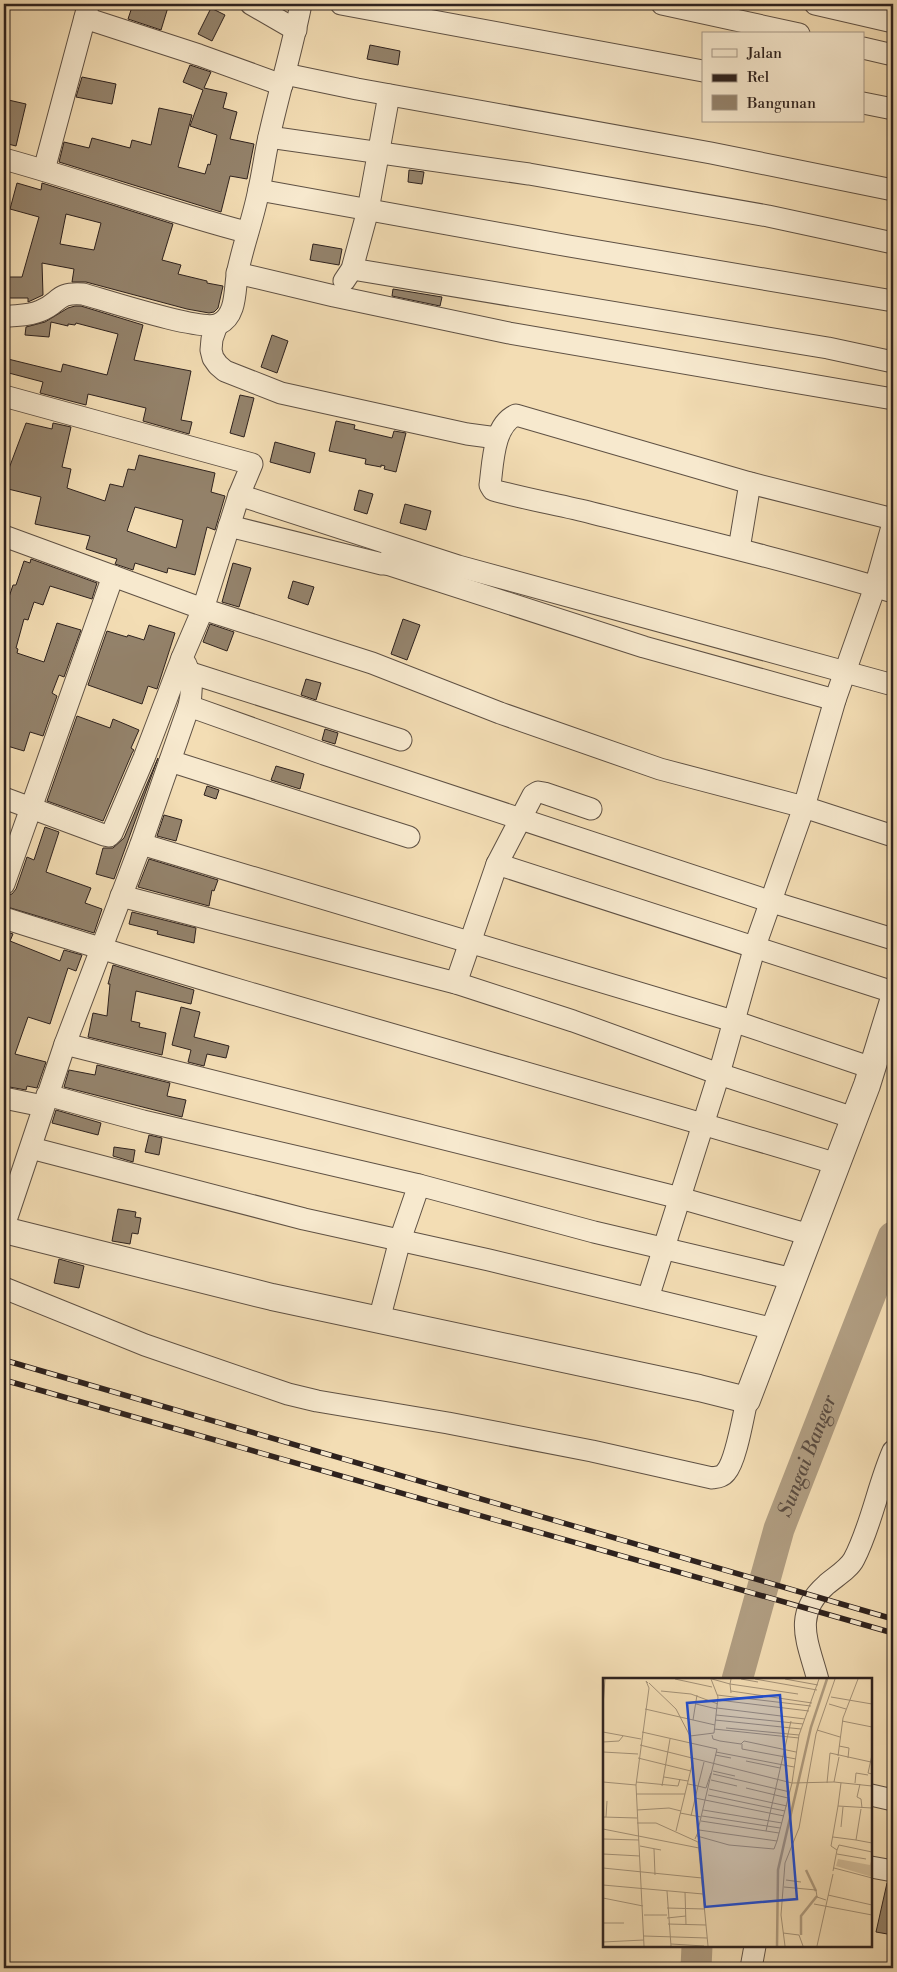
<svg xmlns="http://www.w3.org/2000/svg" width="897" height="1972" font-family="'Libre Bodoni',serif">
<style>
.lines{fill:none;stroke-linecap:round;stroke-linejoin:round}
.river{stroke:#b09d81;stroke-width:31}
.building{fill:#94836c;stroke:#2e221e;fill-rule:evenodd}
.minor-casing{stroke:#5f5144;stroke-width:23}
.tertiary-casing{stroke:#5f5144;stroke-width:28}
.minor{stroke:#f7e9ce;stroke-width:21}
.tertiary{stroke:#f7e9ce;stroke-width:26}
.rail-casing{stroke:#2e221e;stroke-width:5.5}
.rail{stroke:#f7e9ce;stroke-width:4;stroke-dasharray:11;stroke-linecap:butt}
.labels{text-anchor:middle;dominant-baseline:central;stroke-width:4;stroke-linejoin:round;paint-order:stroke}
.water-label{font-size:20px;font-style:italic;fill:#5c4d41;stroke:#f7e9ce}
.inset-river{fill:none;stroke:#b09d81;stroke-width:2.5}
.inset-road{fill:none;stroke:#a49278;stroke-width:1}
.view{fill:#1d4ed8;fill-opacity:0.15;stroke:#1d4ed8;stroke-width:2.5}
.inset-edge{fill:none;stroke:#2e221e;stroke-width:2.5}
</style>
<rect width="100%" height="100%" fill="#f3ddb4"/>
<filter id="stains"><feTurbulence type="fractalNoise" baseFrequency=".004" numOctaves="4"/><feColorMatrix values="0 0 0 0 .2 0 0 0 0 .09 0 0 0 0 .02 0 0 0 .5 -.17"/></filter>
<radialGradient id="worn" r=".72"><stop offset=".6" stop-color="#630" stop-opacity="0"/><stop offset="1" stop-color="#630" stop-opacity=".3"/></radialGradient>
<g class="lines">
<!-- river -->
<g class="river">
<path id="s1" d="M737,1680L779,1529L893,1237"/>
<polyline points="696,1968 697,1946"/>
</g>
</g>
<!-- building -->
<g class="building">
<polygon points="133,4 169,4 161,30 128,19"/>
<polygon points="211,8 225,15 212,41 198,34"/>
<polygon points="370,45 400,51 398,65 367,59"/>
<polygon points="190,65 211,72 204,88 227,93 223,108 237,112 230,139 254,144 247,179 230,176 221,212 59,162 64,142 89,148 92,138 130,148 132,140 151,145 159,108 192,115 178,167 205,174 208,164 210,165 217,135 190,126 203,90 183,82"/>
<polygon points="82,77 116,84 112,104 76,97"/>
<polygon points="4,99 26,104 16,146 4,143"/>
<polygon points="409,170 424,172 422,184 408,182"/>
<path d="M17,183L41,190L42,183L173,224L162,260L181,265L178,274L207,281V283L223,286L218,308L214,312L209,313L187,309L86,282H72L74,269L42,263L43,295L28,302V298H5V277H22L39,217L10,209ZM66,214L101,223L94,250L60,244Z"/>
<polygon points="313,244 342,249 339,265 310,260"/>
<polygon points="393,289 442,297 440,306 392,296"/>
<polygon points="75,306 81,306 143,325 134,360 191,371 181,420 192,422 189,434 143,421 146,408 88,394 86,405 40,393 43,382 5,372 8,359 61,372 63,364 107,375 118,334 76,323 75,325 68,324 68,326 51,322 49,337 25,335 26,327 45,322 68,308"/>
<polygon points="272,335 288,341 277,373 261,367"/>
<polygon points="240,395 254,398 244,437 230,433"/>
<polygon points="336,421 355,425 354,429 392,438 394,431 406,433 396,472 384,469 385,466 381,465 381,467 365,464 366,459 329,451"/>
<path d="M26,423L52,429L53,423L71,427L62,467L71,469L67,488L105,501L110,484L123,487L128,469L135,470L139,455L215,473L211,492L225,496L215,530L207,527L195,575L168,568L167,573L135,563L133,570L115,564L117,559L86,549L90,536L35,524L41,497L4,488V470L8,471ZM135,507L183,520L176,548L127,531Z"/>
<polygon points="275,442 315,453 310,473 270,462"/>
<polygon points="359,490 373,494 367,514 354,510"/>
<polygon points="405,504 431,511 426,530 400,523"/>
<polygon points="31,559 97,583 92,599 50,586 43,605 34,602 28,620 24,619 16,648 18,649 17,653 44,662 57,623 81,630 64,677 59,675 52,693 57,696 43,736 30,732 24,751 4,745 9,729 4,728 4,602 7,603 13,585 16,585 24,561 30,563"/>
<polygon points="233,563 251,568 239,607 222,602"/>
<polygon points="293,581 314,587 308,605 288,598"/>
<polygon points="403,619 420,625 407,660 391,654"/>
<polygon points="210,624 234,632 227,651 203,642"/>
<polygon points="149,625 175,633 157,689 148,686 142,704 88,685 107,631 127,637 128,635 144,640"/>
<polygon points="306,679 321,683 316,700 301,695"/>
<polygon points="77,716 110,728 113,719 139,730 131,748 134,750 132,753 103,821 47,801"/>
<polygon points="325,729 338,733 335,744 322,740"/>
<polygon points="158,758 114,879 96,874 103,848 113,848 124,838"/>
<polygon points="276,766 304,774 300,789 271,780"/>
<polygon points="207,786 219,790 216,799 204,795"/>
<polygon points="164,815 182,820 176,841 157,836"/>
<polygon points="45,827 59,832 46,872 91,888 85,903 102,909 94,933 4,906 4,896 12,894 16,889 27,857 34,860"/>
<polygon points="149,859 218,880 214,891 212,890 209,906 138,887"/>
<polygon points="132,912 196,928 194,943 157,934 158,931 129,924"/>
<polygon points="4,931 13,934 10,941 60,961 64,950 82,955 76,971 68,968 50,1024 28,1017 15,1054 46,1062 37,1088 27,1086 26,1090 4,1086"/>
<polygon points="113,965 194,990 191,1004 136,991 131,1021 140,1023 139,1027 166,1033 162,1055 88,1037 93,1013 107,1016 110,984 108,984"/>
<polygon points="181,1007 200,1012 194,1037 229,1046 226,1058 207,1054 204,1066 188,1062 191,1050 172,1045"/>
<polygon points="97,1065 170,1083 167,1096 186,1100 182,1117 64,1087 69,1070 95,1075"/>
<polygon points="56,1110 101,1123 98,1135 52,1123"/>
<polygon points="149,1135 162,1138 159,1155 145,1152"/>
<polygon points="114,1147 135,1150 133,1162 113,1156"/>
<polygon points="118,1209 136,1212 135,1217 141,1218 138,1234 132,1233 130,1244 112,1241"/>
<polygon points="59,1259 84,1266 79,1288 54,1283"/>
<polygon points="887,1883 893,1883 893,1935 876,1932"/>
</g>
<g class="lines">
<!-- minor casing -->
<g class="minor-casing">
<g id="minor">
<polyline points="251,4 296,30"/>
<polyline points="341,4 703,71"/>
<polyline points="662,4 799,34"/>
<polyline points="815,4 893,22"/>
<polyline points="85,18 199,55 282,85"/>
<polyline points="863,48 893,55"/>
<polyline points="285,74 357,89 711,153 893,190"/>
<polyline points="863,103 893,109"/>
<polyline points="269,137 529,174 768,216 893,243"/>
<path d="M4,159C85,181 165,211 246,232"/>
<polyline points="44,170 88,6"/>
<polyline points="259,190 569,246 893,301"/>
<polyline points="352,269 828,348 893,362"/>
<polyline points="237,273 334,296 509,333 893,399"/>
<polyline points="344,281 352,269 368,210 389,95"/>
<path d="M4,317C15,315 29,316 40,311C61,303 55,292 83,294C105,300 202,332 219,324C238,315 234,287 238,270C244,242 254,216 259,189C263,172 265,154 269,137C279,92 292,49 301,4"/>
<polyline points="217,325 212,339 211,350 213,358 218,365 225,371 281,393 467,434 497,438"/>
<path d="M4,396L252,464L239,495L203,609L182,658C193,673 193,689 189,706L141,844L65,1044L4,1226"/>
<polyline points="239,495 458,566 893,685"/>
<path d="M893,519L750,483L516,415C493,425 493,464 490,485L493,490C525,499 560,505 592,513C693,538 794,562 893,592"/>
<polyline points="229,526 382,564 387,564 393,553"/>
<polyline points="4,536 203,609 372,663 500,713 660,769 804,807 893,836"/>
<polyline points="739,549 750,483"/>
<polyline points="387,564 644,647 835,700"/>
<polyline points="191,673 401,740"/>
<polyline points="189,706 324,754 772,902 893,939"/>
<polyline points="170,761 409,837"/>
<polyline points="4,798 31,808 113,576"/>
<polyline points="141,844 733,1021 872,1068"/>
<polyline points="497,864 893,992"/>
<polyline points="4,884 31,808 104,835 109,836 112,833 144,758 182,658"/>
<polyline points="121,896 456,983 573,1021 719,1074 854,1118"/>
<path d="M4,918C280,1006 560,1080 837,1164"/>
<polyline points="456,983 497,864 533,795 538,792 544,793 591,809"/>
<polyline points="65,1044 680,1198 810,1235"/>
<polyline points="47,1095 143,1121 419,1185 594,1232 793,1279"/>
<polyline points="4,1098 43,1106"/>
<polyline points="31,1148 304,1219 489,1260 774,1329"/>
<path d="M4,1288L145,1345L288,1394L317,1401L448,1423L592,1451L712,1478C718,1477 722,1477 726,1472C736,1461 743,1417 747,1400"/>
<polyline points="648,1298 719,1074 755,946 804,807 835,700 875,587 893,523"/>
<polyline points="379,1320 400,1240 419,1185"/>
<path d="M818,1680C808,1642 792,1615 826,1585C835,1577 849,1569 854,1559C871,1527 878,1485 893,1451"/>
<polyline points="871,1795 893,1800"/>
<polyline points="871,1867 893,1871"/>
<polyline points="751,1968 755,1946"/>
</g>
</g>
<!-- tertiary casing -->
<g class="tertiary-casing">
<polyline id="tertiary" points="4,1230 272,1297 699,1388 747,1400 867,1085 893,1001"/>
</g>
<!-- minor -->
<use href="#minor" class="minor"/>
<!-- tertiary -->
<use href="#tertiary" class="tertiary"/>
<!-- rail casing -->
<g class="rail-casing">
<g id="rail">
<polyline points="4,1360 893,1619"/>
<polyline points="4,1380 893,1633"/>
</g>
</g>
<!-- rail -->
<use href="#rail" class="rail"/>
</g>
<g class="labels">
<!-- water labels -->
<g class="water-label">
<text stroke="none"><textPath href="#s1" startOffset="235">Sungai Banger</textPath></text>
</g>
</g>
<!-- overview -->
<g transform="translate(603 1678)">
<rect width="269" height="269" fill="#f3ddb4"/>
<path d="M269,180V199L233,188L235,181L267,187Z" fill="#d2bd9a"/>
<path class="inset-river" d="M203,192L213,213M198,257V238L214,218M174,268L175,192L208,49L224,1"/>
<path class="inset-road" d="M72,1L109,9M109,1L127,6L128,1M138,1L155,4M152,1L214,12M182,1L215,7M46,5L73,31L87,58L89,87L73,153M58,13L88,16L115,26M128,13L209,25M128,15L127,6L195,16M114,17L208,28M228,19L269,26M115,22L206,33M93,26L114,31M226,26L243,31M0,28L2,1M114,30L202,41M42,31L112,47M113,37L200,46M90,42L94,17M112,42L198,51M239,43L269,49M123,50L196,57M111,51L196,60M214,52L237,59M0,54L38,61M39,54L114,71L95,152M109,57L110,61L117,63L138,66L141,63L193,74M87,58L111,55L115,19L108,1M0,64L16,63L20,58M139,66V71L193,81M37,67L189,105L231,104L269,108M236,68L246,70L245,80M0,74L35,76M113,74L191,89M112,77L128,80M269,77L265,95L269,96M235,78L240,40L255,1M35,80L88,93M143,83L177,90M110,93L132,98M110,96L187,114M61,99L85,103M108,102L134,108M0,104L33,107M33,104L75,108L77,101M231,104L236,79M224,105L227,75L268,84M252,105L253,95L265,97M85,106L95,108L101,84M257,106L254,119L258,121L259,130M59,108L67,61M143,110L185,120M106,111L184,128M33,116H82M105,117L182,133M92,120L181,138M235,128L238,105M258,131L253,162L269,165M34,132L66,130L78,133M100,132L179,145M77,135L98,139M88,138L95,108L103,110L108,95M99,138L177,150M0,139L34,140M3,139L4,123M98,143L176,155M34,145H53L95,164L105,268M238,149L240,129M0,151L96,170M163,153L188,43M94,158L126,167L171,171L174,163M230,159L253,162M0,161L36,162M92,161L96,152L174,163L189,105L196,57L216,1M37,168L58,172M51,171L52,197M234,172L236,167L269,174M0,176L37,178M234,176L263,181M0,190L99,200M231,190L269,200M230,193L234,172L228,168L235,128L269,130M183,202L198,204M0,207L100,216M181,209L213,212L214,219L223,222M64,213L68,268M82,214L83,247M225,217L269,227M0,220L40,228M211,226L269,237M64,230L102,231M41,237H64M64,240L83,238M0,245H21M65,246L103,247M180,255L196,257L200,268M41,258L104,260M0,264L41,262M68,266L101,268M41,268L33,107L46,10L43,3L45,5M182,268L178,237L182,185L196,150L213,56L232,1M214,268L230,196"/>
<path class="view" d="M177,17L194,221L102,229L84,25Z"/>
<rect width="269" height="269" class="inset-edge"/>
</g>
<!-- margin -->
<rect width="897" height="1972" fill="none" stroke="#f3ddb4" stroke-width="20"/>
<rect x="5" y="5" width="887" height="1962" fill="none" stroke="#2e221e" stroke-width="2.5"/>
<rect x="10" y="10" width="877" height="1952" fill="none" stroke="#2e221e"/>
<!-- legend -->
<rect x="702" y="32" width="162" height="90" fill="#f7e9ce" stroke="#a79988"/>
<rect x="712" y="49" width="25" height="8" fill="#f7e9ce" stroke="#a79988"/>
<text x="747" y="58" font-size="15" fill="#2e221e">Jalan</text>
<rect x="712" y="74" width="25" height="8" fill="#2e221e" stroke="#a79988"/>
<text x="747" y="82" font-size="15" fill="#2e221e">Rel</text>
<rect x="712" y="95" width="25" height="15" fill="#94836c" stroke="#a79988"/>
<text x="747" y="108" font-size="15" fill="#2e221e">Bangunan</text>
<rect width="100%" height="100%" filter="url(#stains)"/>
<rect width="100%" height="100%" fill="url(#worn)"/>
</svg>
